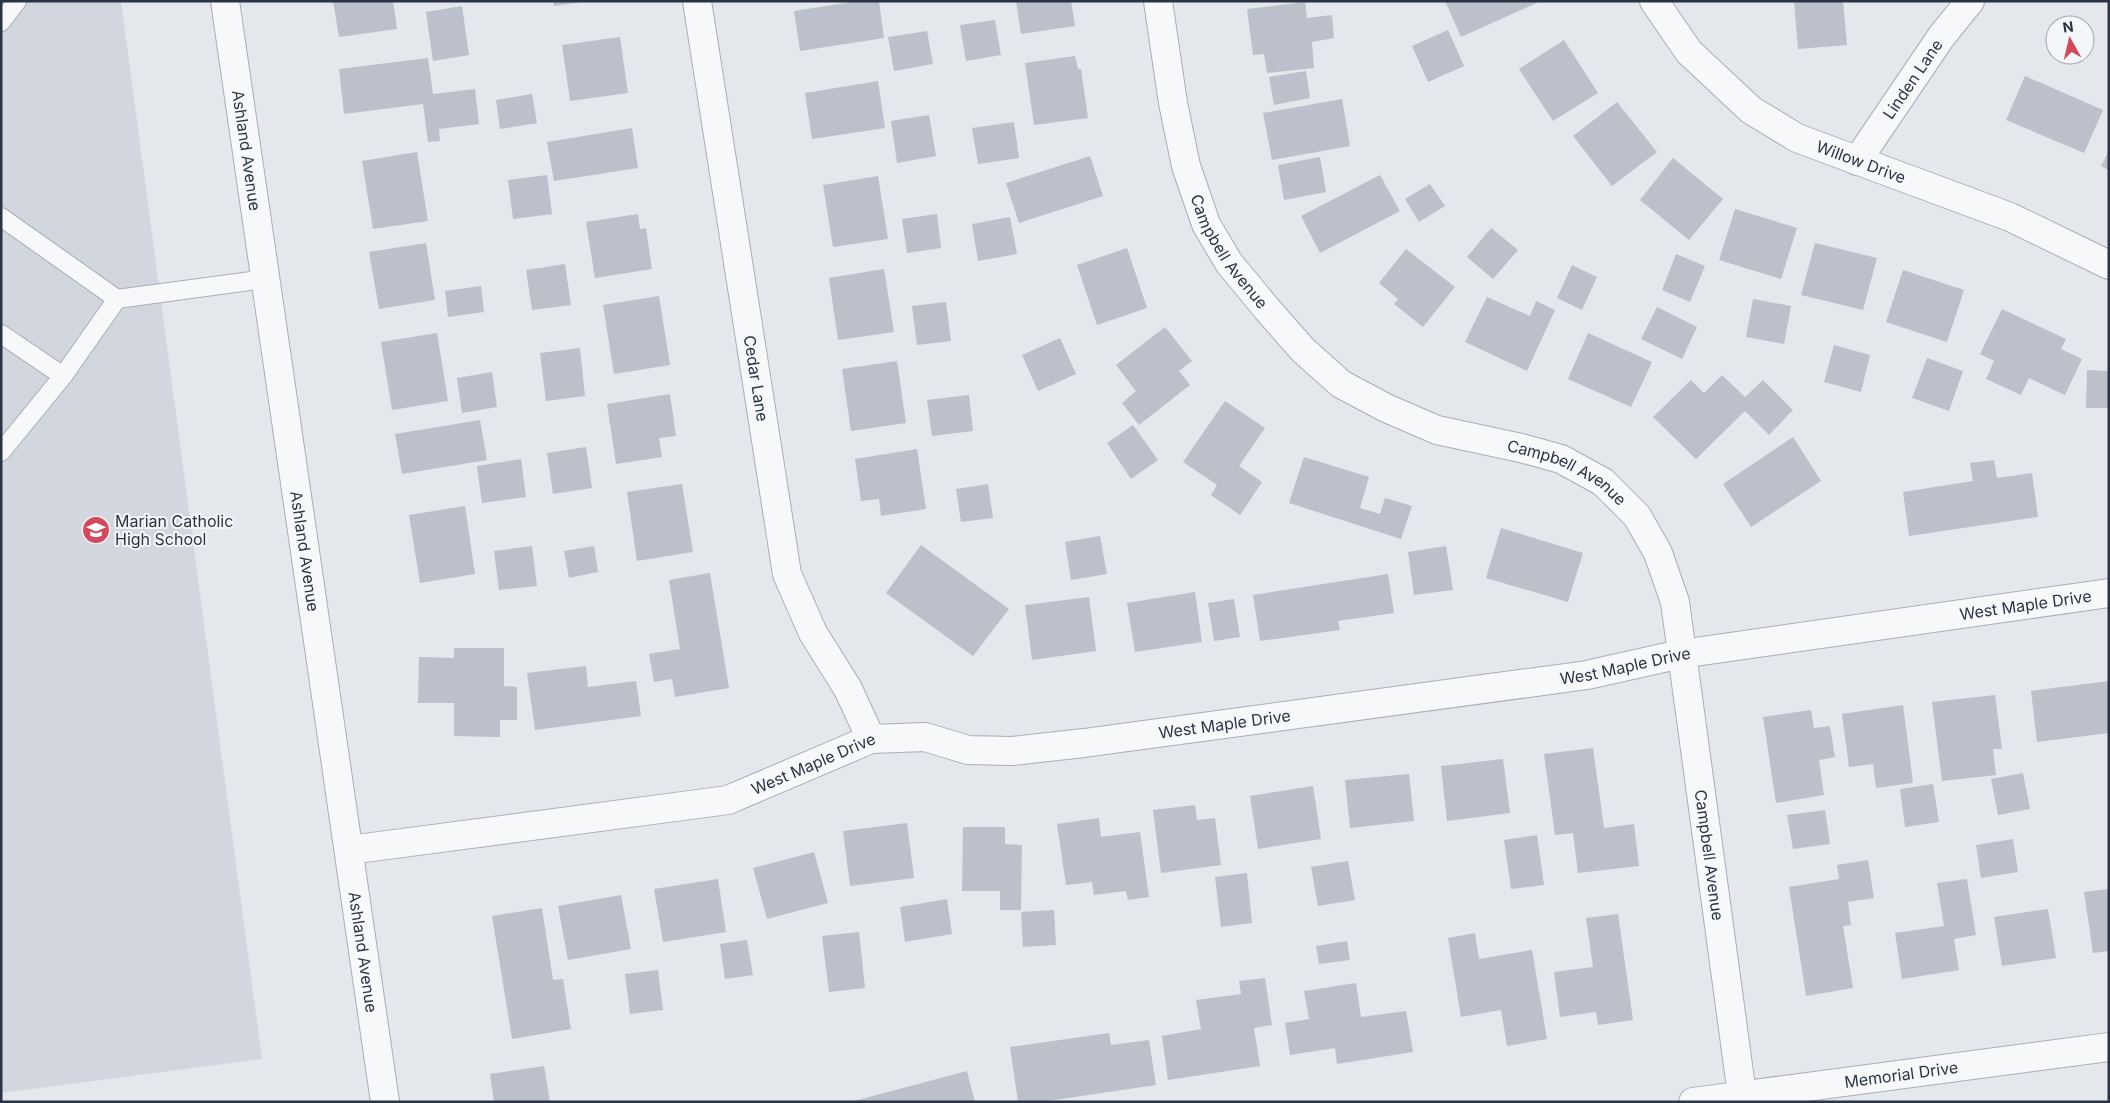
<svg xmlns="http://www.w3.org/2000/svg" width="2110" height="1103" font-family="Inter,sans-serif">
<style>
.built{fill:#d2d6de}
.building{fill:#bbc0ca}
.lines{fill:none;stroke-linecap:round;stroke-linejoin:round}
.lane-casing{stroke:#a9aeb7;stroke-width:20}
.street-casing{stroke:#a9aeb7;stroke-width:30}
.lane{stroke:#f7f8fa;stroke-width:18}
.street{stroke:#f7f8fa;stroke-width:28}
.labels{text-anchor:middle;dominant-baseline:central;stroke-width:4;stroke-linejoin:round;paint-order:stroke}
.street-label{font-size:16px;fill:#2b3445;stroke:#f4f6f9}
.poi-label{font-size:16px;fill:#2b3445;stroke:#f4f6f9;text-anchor:start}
</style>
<rect width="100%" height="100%" fill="#e4e7ec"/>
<!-- built -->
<polygon class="built" points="1,1 121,1 262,1059 1,1093"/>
<!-- building -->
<g class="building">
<polygon points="333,1 393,1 397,29 339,37"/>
<polygon points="553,1 581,1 582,2 554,6"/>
<polygon points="858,1 879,1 884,38 800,51 794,11"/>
<polygon points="1016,1 1071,1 1075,26 1021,34"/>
<polygon points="1445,1 1541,1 1461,37"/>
<polygon points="1794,1 1843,1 1847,45 1798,49"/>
<polygon points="1305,2 1307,18 1332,15 1334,38 1312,42 1314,68 1267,73 1264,54 1253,55 1247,9"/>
<polygon points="462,6 469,55 433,61 426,12"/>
<polygon points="995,20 1001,55 966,61 960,25"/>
<polygon points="1448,30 1464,66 1428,82 1412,46"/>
<polygon points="927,31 933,64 894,71 888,37"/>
<polygon points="620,37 628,93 570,101 562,45"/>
<polygon points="1564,40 1598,93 1553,121 1519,69"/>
<polygon points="1075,56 1078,69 1081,69 1088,118 1034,125 1025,63"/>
<polygon points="428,58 433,94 475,89 479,124 439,129 440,141 428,142 423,104 344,114 339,69"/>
<polygon points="1306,71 1310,98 1274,105 1269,77"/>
<polygon points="2025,76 2103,110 2084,153 2006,120"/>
<polygon points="878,81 885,128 812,139 805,93"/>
<polygon points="532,94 537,123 500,129 496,100"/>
<polygon points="1342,99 1350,146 1272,160 1263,113"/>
<polygon points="1617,102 1657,152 1612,186 1573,136"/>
<polygon points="929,115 936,156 897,163 891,121"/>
<polygon points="1014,122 1019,158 978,164 972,128"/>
<polygon points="632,128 638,168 554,181 547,142"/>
<polygon points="2109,151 2109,170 2101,166"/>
<polygon points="417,152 428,221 373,229 362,161"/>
<polygon points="1090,156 1103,196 1019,223 1006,183"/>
<polygon points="1320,157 1326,192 1284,200 1278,165"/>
<polygon points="1673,158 1723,199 1689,240 1640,200"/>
<polygon points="547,175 552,214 513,219 508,180"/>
<polygon points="1380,175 1400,211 1320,253 1301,216"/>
<polygon points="878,176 888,239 833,247 823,185"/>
<polygon points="1430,184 1445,206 1419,222 1405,199"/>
<polygon points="1735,209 1797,228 1781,279 1719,260"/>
<polygon points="638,214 640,229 646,228 652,269 595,278 586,222"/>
<polygon points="937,214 941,248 907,253 902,219"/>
<polygon points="1010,217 1017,254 978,261 972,224"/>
<polygon points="1491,228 1518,250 1493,279 1467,257"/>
<polygon points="426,243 435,300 379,309 369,252"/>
<polygon points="1815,243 1877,258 1863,310 1801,295"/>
<polygon points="1127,248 1147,308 1097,325 1077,265"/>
<polygon points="1406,249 1455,287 1423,327 1394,304 1398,299 1379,283"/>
<polygon points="1676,254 1705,266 1690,302 1662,290"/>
<polygon points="565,264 571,305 532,310 526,270"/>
<polygon points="1572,265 1597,277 1582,310 1557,298"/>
<polygon points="884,269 894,332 838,340 829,278"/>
<polygon points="1903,270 1964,290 1947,342 1886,322"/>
<polygon points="481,286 484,312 448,317 445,291"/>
<polygon points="659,296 670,365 614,374 603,305"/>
<polygon points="1487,297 1530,316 1536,301 1555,310 1527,371 1465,342"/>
<polygon points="1753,299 1791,306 1784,344 1746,337"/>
<polygon points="946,302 951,341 917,345 912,306"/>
<polygon points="1657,307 1697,327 1682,359 1641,339"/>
<polygon points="2002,309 2066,339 2061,349 2082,359 2065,395 2029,378 2021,395 1986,379 1994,361 1980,354"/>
<polygon points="1165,327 1192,361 1179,371 1190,385 1139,425 1122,403 1136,391 1116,365"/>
<polygon points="437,333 448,401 392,410 381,342"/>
<polygon points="1588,333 1652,362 1631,407 1568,379"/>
<polygon points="1060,338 1076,374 1038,391 1022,355"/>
<polygon points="1834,345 1870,355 1861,392 1824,382"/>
<polygon points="580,348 585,396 546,401 540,353"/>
<polygon points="1927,358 1963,371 1949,411 1912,398"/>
<polygon points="897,361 906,423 851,431 842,369"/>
<polygon points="2087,370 2109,371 2109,408 2086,408"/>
<polygon points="492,372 497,407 462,413 457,378"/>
<polygon points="1722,375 1745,397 1763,380 1793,410 1769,435 1745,411 1696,459 1653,417 1691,380 1704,393"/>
<polygon points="670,394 676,436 659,438 662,457 616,464 607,404"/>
<polygon points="969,395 973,431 932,436 927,400"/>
<polygon points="1225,401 1265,428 1239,466 1262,482 1240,515 1211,495 1217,485 1183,462"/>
<polygon points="480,420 487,460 402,474 395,434"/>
<polygon points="1133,425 1158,460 1131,479 1107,443"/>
<polygon points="1793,437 1821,481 1751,527 1723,484"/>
<polygon points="586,447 592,488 553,494 547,453"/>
<polygon points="917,449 926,509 881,516 879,499 861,501 855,459"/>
<polygon points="1304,457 1369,477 1360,508 1380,514 1385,498 1412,506 1401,539 1289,503"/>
<polygon points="521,459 526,497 482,503 477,466"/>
<polygon points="1994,460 1997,478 2032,473 2038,517 1909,536 1903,492 1973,481 1970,463"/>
<polygon points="682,484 693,552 637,561 627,492"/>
<polygon points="988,484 993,518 961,522 956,489"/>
<polygon points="465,506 475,574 420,583 409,515"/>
<polygon points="1501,528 1583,553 1568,602 1486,578"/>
<polygon points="1100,536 1107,574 1071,580 1065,542"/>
<polygon points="921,545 1009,609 973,656 886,593"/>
<polygon points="532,546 537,586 499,590 494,551"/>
<polygon points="594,546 598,572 569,578 564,551"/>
<polygon points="1446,546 1453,590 1414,595 1408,552"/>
<polygon points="710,573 729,688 675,697 672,679 654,682 649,654 680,649 669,580"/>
<polygon points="1388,574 1394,613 1338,621 1340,630 1260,641 1253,595"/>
<polygon points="1195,592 1202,642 1135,652 1127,603"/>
<polygon points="1089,597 1096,651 1032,660 1025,605"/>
<polygon points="1234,599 1240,637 1214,641 1208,603"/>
<polygon points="454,648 504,648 504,686 517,687 517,720 500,720 500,737 454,736 454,703 418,703 419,657 454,658"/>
<polygon points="586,666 588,687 636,681 641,716 535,730 527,673"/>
<polygon points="2109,681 2109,733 2037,742 2031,691"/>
<polygon points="1995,695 2002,749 1993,749 1996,775 1942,781 1932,702"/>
<polygon points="1903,705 1913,783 1876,788 1873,764 1849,767 1842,714"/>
<polygon points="1811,710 1814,728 1830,726 1835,757 1819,760 1824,795 1776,803 1763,717"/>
<polygon points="1593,748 1604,828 1634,824 1639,866 1578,873 1573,833 1555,835 1544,754"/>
<polygon points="1503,759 1510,813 1447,821 1441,766"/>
<polygon points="2023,773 2030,809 1998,815 1991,779"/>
<polygon points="1409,774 1414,821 1350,828 1345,780"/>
<polygon points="1933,784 1939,822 1905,827 1900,789"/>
<polygon points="1313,786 1321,839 1258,849 1250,796"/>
<polygon points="1195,805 1197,820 1215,818 1221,865 1161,873 1153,810"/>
<polygon points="1825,810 1830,844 1793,849 1787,815"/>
<polygon points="1099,818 1101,837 1140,832 1149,897 1128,900 1126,891 1094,895 1092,882 1066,885 1057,824"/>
<polygon points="907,823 914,878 850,886 843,831"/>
<polygon points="963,827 1005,827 1005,844 1022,845 1021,910 1000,910 1000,891 962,891"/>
<polygon points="1537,835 1544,885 1511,889 1504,840"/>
<polygon points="2013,839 2018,872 1981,878 1976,845"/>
<polygon points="814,852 828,903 767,919 753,868"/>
<polygon points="1868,860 1874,898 1848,902 1851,925 1843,926 1853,988 1806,996 1789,887 1839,879 1837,865"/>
<polygon points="1348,861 1355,900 1318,906 1311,867"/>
<polygon points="1247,873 1252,923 1221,927 1215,877"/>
<polygon points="718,879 726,932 663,942 654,889"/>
<polygon points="1967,879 1976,935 1954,939 1959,970 1902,979 1895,933 1944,926 1937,883"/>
<polygon points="2109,889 2109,951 2093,953 2084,892"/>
<polygon points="621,895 631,949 568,960 558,906"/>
<polygon points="947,899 952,934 905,942 900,907"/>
<polygon points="542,908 553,980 563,979 571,1029 512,1039 492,916"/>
<polygon points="2048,909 2056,958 2002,966 1994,917"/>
<polygon points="1054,910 1056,945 1023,947 1021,912"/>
<polygon points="1618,914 1633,1020 1598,1025 1596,1012 1560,1017 1554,972 1593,967 1586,918"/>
<polygon points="859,932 865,988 829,992 822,936"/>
<polygon points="1475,933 1479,959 1532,950 1547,1039 1507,1046 1501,1010 1461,1017 1448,938"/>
<polygon points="747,940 753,975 725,979 720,944"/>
<polygon points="1347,941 1350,960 1319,964 1316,946"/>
<polygon points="658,970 663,1010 630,1014 625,974"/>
<polygon points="1265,978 1272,1025 1254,1028 1260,1066 1168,1080 1162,1036 1201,1029 1196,1000 1241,994 1239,981"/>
<polygon points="1356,983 1361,1017 1406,1011 1413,1052 1337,1064 1335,1048 1290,1055 1285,1023 1309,1019 1304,991"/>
<polygon points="1109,1033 1111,1045 1149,1040 1156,1085 1041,1102 1018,1102 1010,1047"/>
<polygon points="544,1066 550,1102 494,1102 490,1074"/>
<polygon points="967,1071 975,1102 854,1102 854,1101"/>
</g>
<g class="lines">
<!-- lane casing -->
<g class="lane-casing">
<g id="lane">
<polyline points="1,22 17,1"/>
<polyline points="1,217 117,299 265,279"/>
<polyline points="1,334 63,376"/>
<polyline points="1,452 63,376 117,299"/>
</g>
</g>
<!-- street casing -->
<g class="street-casing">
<g id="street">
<path id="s1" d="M225,1L385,1102"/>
<path id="s2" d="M697,1L787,574L813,633L848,689L871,739"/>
<path id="s3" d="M1158,1L1173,103L1186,166L1206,224L1229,263L1267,309L1303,350L1341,384L1386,408L1437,430L1521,448L1561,459L1603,482L1637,516L1658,553L1675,602L1743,1102"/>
<path id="s4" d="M1654,1L1689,52L1751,110L1797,138L2010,217L2109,265"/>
<path id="s5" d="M1857,161L1941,37L1970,1"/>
<path id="s6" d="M349,850L728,800L871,739L925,737L968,750L1012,751L1084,743L1587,675L1681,654L2109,593"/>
<path id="s7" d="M1693,1102L2109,1047"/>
</g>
</g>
<!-- lane -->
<use href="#lane" class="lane"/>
<!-- street -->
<use href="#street" class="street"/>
</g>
<!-- icons -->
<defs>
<g id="school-disc" transform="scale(1.4375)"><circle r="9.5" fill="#d1495b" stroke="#f4f6f9"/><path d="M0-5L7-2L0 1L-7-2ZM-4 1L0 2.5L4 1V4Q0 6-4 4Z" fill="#fff"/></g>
</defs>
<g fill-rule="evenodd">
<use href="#school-disc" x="96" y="530"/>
</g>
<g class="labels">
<!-- street labels -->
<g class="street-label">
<text stroke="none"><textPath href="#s5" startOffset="99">Linden Lane</textPath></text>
<text stroke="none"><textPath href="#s1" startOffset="151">Ashland Avenue</textPath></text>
<text stroke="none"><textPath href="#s4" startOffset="269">Willow Drive</textPath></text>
<text stroke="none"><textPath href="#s3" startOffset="264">Campbell Avenue</textPath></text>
<text stroke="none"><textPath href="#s2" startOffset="382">Cedar Lane</textPath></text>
<text stroke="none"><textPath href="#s3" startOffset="684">Campbell Avenue</textPath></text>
<text stroke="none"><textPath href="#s1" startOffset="556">Ashland Avenue</textPath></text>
<text stroke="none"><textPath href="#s6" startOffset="1705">West Maple Drive</textPath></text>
<text stroke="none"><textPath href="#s6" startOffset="1300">West Maple Drive</textPath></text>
<text stroke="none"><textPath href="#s6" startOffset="895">West Maple Drive</textPath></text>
<text stroke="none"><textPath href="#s6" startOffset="475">West Maple Drive</textPath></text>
<text stroke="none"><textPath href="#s3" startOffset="1119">Campbell Avenue</textPath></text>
<text stroke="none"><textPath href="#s1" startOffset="961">Ashland Avenue</textPath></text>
<text stroke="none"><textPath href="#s7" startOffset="210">Memorial Drive</textPath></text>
</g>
<!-- poi labels -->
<g class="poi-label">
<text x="115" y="521">Marian Catholic<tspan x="115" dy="18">High School</tspan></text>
</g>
</g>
<!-- border -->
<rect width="2110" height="1103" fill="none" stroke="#2b3445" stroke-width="5"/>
<!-- north arrow -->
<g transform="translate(2070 40) rotate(352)"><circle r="24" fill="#f4f6f9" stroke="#a4a8b1"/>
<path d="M0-4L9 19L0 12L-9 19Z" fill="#d1495b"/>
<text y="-8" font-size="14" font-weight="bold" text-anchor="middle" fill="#2b3445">N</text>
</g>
</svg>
